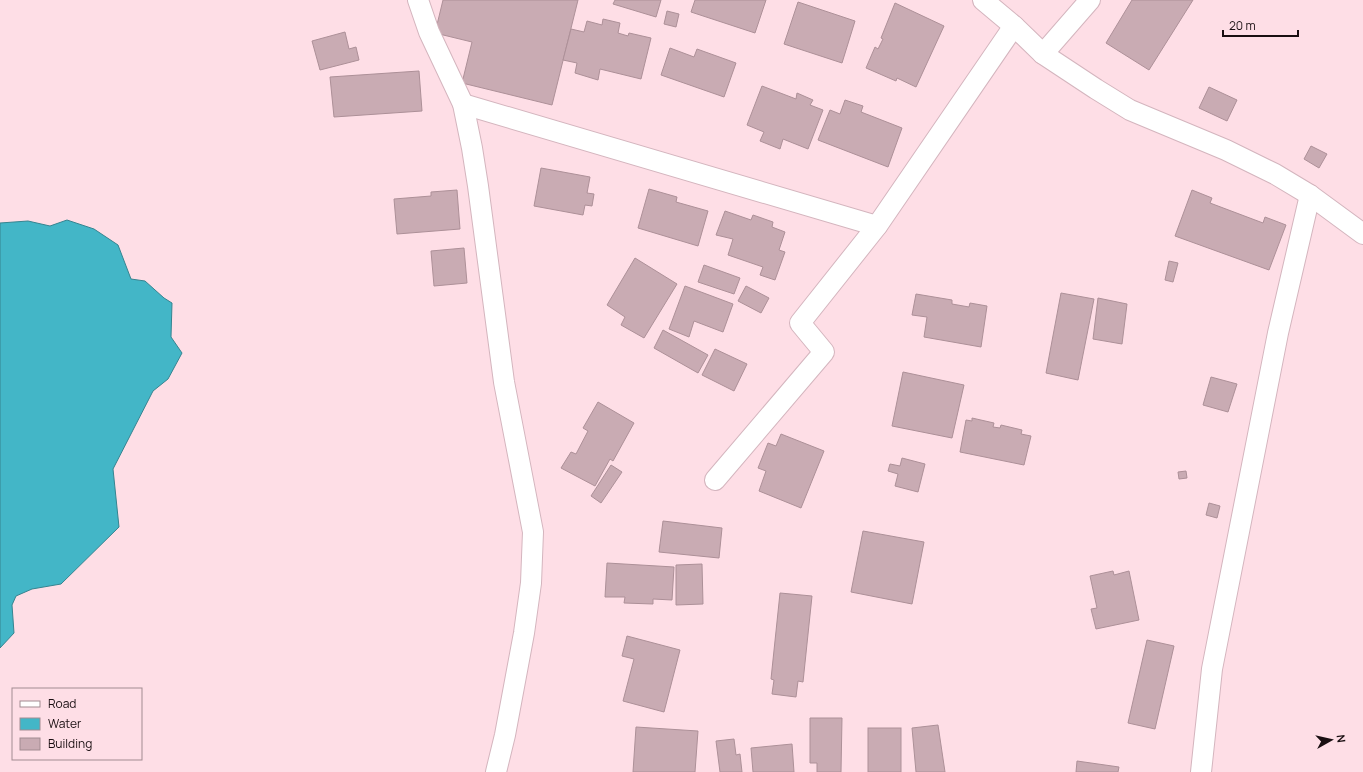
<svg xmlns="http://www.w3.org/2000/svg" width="1363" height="772" font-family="Manrope,sans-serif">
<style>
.water{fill:#43b6c7;stroke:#368490}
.building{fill:#c9abb3;stroke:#ad9098}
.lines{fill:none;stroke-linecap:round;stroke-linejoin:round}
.street-casing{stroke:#d4b5be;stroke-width:22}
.street{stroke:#fff;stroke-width:20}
</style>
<rect width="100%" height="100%" fill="#fedee6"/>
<!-- water -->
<polygon class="water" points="67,220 94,229 118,245 131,279 145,281 164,298 172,303 171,337 182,353 168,379 153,391 113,469 119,527 61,584 32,589 16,596 12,605 14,633 0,648 0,223 28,221 50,226"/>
<!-- building -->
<g class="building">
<polygon points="443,0 578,0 552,105 462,83 472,42 435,33"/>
<polygon points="615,0 661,0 656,17 613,4"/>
<polygon points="695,0 766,0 755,33 691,12"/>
<polygon points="1132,0 1193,0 1149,70 1106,43"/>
<polygon points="798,2 855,21 842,63 784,44"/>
<polygon points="895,3 944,26 916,87 897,78 896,81 866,68 875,47 878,49 883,39 881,38"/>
<polygon points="667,11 679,14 676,27 664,24"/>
<polygon points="603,19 620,23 618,33 628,36 629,33 651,38 641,79 600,69 598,80 575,73 577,63 563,60 571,29 584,32 587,21 602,25"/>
<polygon points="345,32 349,49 356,47 359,60 320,70 312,41"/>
<polygon points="670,48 694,57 697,49 736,63 724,97 661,75"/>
<polygon points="419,71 422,111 334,117 330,77"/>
<polygon points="762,86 796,99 797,93 813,100 810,105 823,110 808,149 783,139 780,149 760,141 764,132 747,125"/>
<polygon points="1209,87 1237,100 1227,121 1199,108"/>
<polygon points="845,100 863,106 861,112 902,128 888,167 818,140 830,110 840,114"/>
<polygon points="1311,146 1327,154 1319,168 1304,159"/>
<polygon points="541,168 590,177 587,193 594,194 592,206 585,205 583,215 534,206"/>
<polygon points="649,189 677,197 676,202 708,211 698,246 638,228"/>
<polygon points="457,190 460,229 397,234 394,199 431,196 431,192"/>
<polygon points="1192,190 1212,198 1210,203 1263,223 1265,217 1286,225 1269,270 1175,236"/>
<polygon points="725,211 751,220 753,215 773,222 772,227 785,232 779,250 785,252 775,280 760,275 763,267 728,255 733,239 716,235"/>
<polygon points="464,248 467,283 434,286 431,251"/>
<polygon points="635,258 677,284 644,338 621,325 625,317 607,305"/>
<polygon points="1169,261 1178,263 1173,282 1165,280"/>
<polygon points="704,265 740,278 734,294 698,282"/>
<polygon points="685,286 733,304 723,332 694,321 689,337 669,329"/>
<polygon points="746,286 769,298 761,313 738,301"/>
<polygon points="1061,293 1094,299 1078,380 1046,373"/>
<polygon points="916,294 952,300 952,304 969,307 970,303 987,306 981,347 924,337 927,317 912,315"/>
<polygon points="1098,298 1127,304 1122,344 1093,339"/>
<polygon points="663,330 708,355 698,373 654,348"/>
<polygon points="715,349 747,364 734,391 702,375"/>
<polygon points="903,372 964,385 952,438 892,426"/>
<polygon points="1211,377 1237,384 1228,412 1203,405"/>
<polygon points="598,402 634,423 613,461 610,459 595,486 561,468 571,452 576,454 588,431 583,428"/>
<polygon points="972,418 994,423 993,427 1000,428 1001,425 1022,430 1021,434 1031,436 1024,465 960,452 966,420 972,421"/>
<polygon points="781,434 824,451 801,508 759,491 766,471 758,468 768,443 776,446"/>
<polygon points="902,458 925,464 918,492 895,486 898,474 888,471 890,464 900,466"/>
<polygon points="611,465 622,472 601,503 591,496"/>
<polygon points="1186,471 1187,478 1179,479 1178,472"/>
<polygon points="1209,503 1220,506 1217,518 1206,515"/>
<polygon points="663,521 722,528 719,558 659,552"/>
<polygon points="863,531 924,542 912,604 851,592"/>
<polygon points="607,563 674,567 672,600 653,599 653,604 624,603 625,597 605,597"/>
<polygon points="702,564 703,604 676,605 676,565"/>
<polygon points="1113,571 1114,575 1129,571 1139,620 1096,629 1091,609 1097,608 1090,576"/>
<polygon points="780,593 812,596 803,682 798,681 796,697 772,694 774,680 771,679"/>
<polygon points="627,636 680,650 664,712 623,701 634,659 622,656"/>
<polygon points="1147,640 1174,646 1155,729 1128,723"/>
<polygon points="810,718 842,718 841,772 817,772 817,763 810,763"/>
<polygon points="938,725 945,772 916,772 912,728"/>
<polygon points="636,727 698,731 695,772 633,772"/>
<rect x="868" y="728" width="33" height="44"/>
<polygon points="734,739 736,755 740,754 742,772 720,772 716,741"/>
<polygon points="792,744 794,772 753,772 751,748"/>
<polygon points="1077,761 1119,767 1118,772 1076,772"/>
</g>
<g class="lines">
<!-- street casing -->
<g class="street-casing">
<g id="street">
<polyline points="418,0 429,32 463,104 472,148 478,186 504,382 533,532 531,583 524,633 505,735 496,772"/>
<polyline points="983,0 1014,26 1043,54 1096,89 1130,110 1226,150 1275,174 1310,195 1363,234"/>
<polyline points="1043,54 1090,0"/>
<polyline points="463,104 877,226"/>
<polyline points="715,480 824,352 800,323 877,226 1014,26"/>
<polyline points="1201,772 1212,669 1278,333 1310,195"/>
</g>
</g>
<!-- street -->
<use href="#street" class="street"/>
</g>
<!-- legend -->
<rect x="12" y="688" width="130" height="72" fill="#fedee6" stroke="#a28b91"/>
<rect x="20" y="701" width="20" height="6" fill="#ffffff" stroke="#a28b91"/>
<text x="48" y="708" font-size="12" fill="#190e11">Road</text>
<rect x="20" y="718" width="20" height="12" fill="#43b6c7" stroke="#a28b91"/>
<text x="48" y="728" font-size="12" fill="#190e11">Water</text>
<rect x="20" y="738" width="20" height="12" fill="#c9abb3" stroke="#a28b91"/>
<text x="48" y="748" font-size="12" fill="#190e11">Building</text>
<!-- north arrow -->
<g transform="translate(1331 740) rotate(82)" stroke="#fedee6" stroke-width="3" paint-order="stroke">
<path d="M0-3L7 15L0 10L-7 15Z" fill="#190e11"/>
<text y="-6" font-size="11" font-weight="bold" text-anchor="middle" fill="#190e11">N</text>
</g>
<!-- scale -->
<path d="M1223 30v6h75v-6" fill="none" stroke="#190e11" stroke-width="2"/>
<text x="1229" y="30" font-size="12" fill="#190e11" stroke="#fedee6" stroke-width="3" paint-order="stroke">20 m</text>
</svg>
